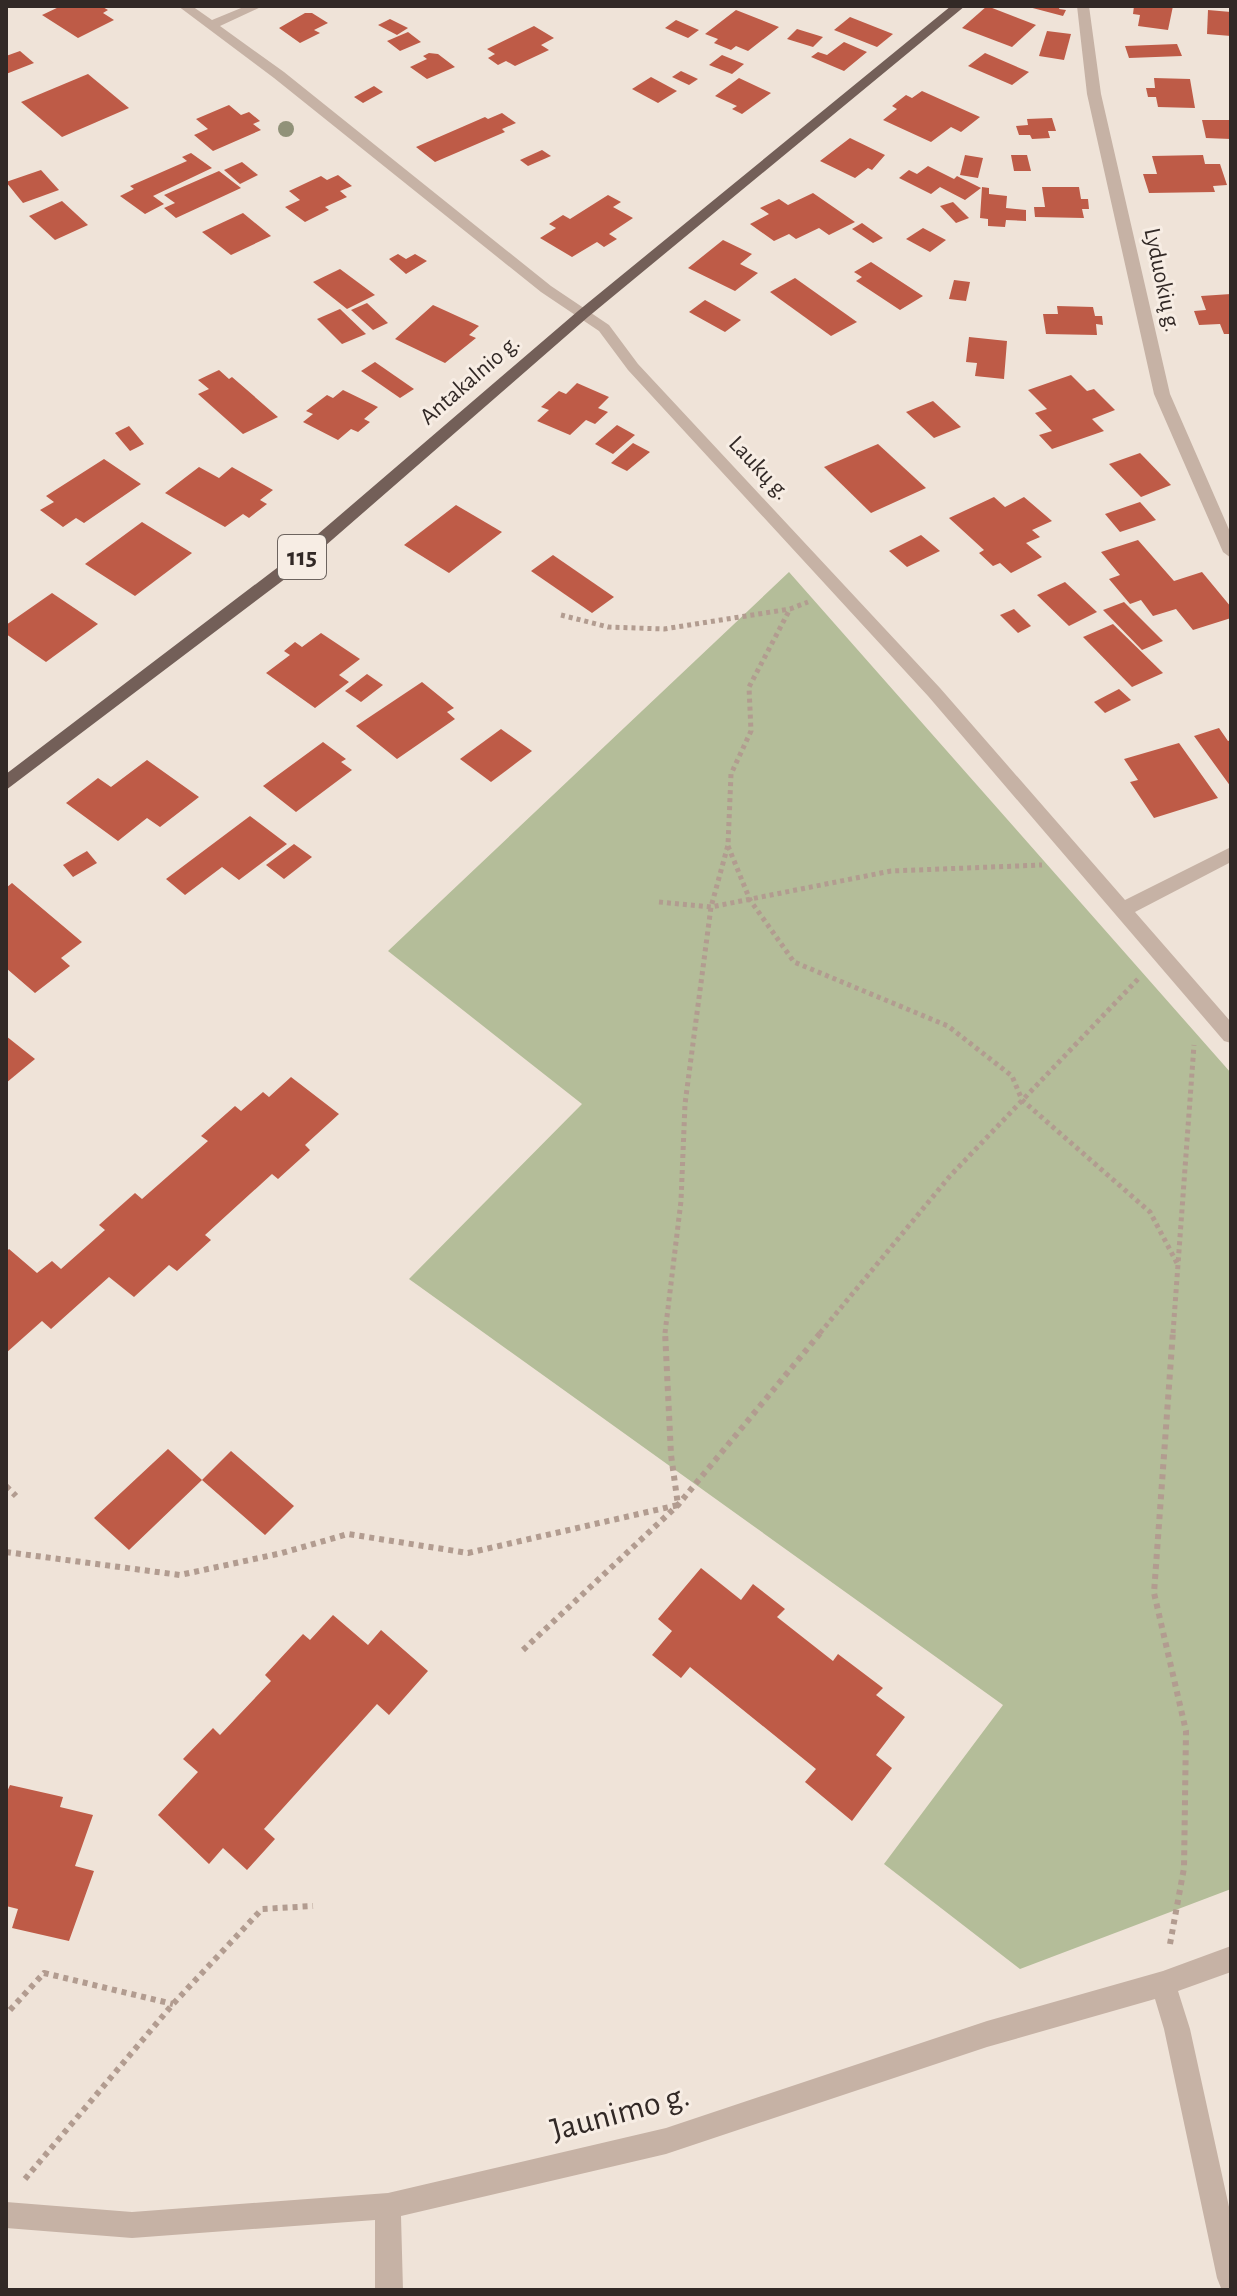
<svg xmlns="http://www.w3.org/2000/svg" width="1237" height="2296" font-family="'Alegreya Sans',sans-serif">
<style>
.green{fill:#b4bd99}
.building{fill:#be5b47}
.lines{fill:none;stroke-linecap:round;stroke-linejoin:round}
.path-far1{stroke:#b29c90;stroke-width:5;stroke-dasharray:4 4;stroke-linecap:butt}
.path{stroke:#b29c90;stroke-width:6;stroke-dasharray:5 5;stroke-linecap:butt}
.minor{fill:#c6b2a5;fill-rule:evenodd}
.primary{fill:#735f58;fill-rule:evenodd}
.tree{fill:#919279}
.labels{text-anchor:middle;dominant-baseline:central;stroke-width:6;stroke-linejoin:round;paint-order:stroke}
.far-street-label{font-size:24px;fill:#322926;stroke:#f7ede4}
.shield{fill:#f7ede4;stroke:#6d645f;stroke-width:2}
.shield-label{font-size:26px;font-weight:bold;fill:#322926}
.near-street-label{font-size:34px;fill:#322926;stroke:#f7ede4}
</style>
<rect width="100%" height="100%" fill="#efe3d8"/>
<!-- green -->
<polygon class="green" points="789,572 1231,1073 1231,1889 1020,1969 884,1864 1003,1705 409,1279 582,1104 388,951"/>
<!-- building -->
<g class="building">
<polygon points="61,6 101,6 108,10 103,13 114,20 78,38 42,15"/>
<polygon points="987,6 1036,25 1012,47 962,28"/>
<polygon points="1025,6 1060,6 1059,9 1066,10 1063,16"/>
<polygon points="1134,6 1173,6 1168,30 1138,26 1140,15 1133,14"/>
<polygon points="736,10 779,27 748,51 736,46 731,50 714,43 718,39 705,34"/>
<polygon points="1208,10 1231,12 1231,36 1207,34"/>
<polygon points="305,13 312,13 328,23 314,30 320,33 300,43 279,28"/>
<polygon points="850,17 893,34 877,47 834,30"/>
<polygon points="390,19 408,28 397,35 378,25"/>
<polygon points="676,20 699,30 688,38 665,28"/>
<polygon points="534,26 554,38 541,45 549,50 515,66 506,61 498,65 488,58 495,54 487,49"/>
<polygon points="797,29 823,37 813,47 787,39"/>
<polygon points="1047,31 1071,34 1064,60 1039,56"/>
<polygon points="408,32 421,42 400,51 387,41"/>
<polygon points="844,42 867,52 844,71 811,57 818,52 827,55"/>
<polygon points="1177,44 1182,56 1129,58 1125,46"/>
<polygon points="20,51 34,63 6,74 6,56"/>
<polygon points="429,53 438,54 455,67 427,79 410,67 427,59 423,56"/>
<polygon points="985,53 1029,72 1012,85 968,66"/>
<polygon points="722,55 744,64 732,74 709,65"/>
<polygon points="681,71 698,79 689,85 672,77"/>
<polygon points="88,74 129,108 62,137 21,102"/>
<polygon points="651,77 677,91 658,103 632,89"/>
<polygon points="739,78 771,93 742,114 732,109 737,106 715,96"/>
<polygon points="1154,78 1190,79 1195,108 1158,107 1156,97 1148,97 1146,88 1155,88"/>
<polygon points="374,86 383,92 363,103 354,97"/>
<polygon points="922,91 980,117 961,132 951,127 931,142 883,120 897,109 892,106 906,95 912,98"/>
<polygon points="229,105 241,115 249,112 260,121 253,124 261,130 213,151 194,135 208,129 196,119"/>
<polygon points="502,113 516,123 502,129 505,132 435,162 416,147 485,117 488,119"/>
<polygon points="1052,118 1056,131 1048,131 1050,138 1032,139 1030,135 1019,135 1016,126 1028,125 1027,119"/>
<polygon points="1202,120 1231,120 1231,139 1206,138"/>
<polygon points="850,138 885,155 872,170 868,168 855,178 820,161"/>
<polygon points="542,150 551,156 528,166 520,160"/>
<polygon points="191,153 212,168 153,196 164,204 145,214 120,196 134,189 130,186 187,161 182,157"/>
<polygon points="965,155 983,158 978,178 960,175"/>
<polygon points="1011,155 1027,155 1031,171 1014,171"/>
<polygon points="1203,155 1205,164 1220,164 1227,185 1213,186 1215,192 1149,193 1143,174 1157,174 1152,156"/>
<polygon points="242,162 258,175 240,184 224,170"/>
<polygon points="928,166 954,179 957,176 981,188 965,200 940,187 931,194 899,178 909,170 917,174"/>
<polygon points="41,170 59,190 23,203 6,182"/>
<polygon points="219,171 241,188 176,218 164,208 175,203 164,195"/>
<polygon points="338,175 352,186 340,191 347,197 325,207 329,210 305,222 285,207 300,200 289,191 321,176 327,180"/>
<polygon points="982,187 989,188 989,194 1007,196 1006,208 1026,210 1026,221 1006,220 1005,227 988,226 988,219 980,218"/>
<polygon points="1042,187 1079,187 1081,199 1088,199 1089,209 1082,209 1084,218 1035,217 1034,207 1045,207"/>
<polygon points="813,193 855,222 829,235 819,228 796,239 789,234 774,241 750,224 769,214 760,208 779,199 788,205"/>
<polygon points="608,195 621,202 613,207 633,218 609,234 617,239 604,247 597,242 572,257 540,238 556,228 549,224 563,215 570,219"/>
<polygon points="62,201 88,225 55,240 29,216"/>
<polygon points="953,202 969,218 956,223 940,206"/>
<polygon points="243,213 271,236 231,255 202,232"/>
<polygon points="862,223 883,238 873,243 852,229"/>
<polygon points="923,228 946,240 930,252 906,239"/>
<polygon points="723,240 752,254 740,264 758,273 735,291 688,268"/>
<polygon points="398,254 406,259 415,254 427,261 406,274 389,259"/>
<polygon points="871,262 923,296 900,310 856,281 862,277 854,272"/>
<polygon points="340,269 375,295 347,309 313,282"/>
<polygon points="795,278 857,322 831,336 770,292"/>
<polygon points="954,280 970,282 966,301 949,299"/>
<polygon points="1231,294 1231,334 1224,334 1220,324 1199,325 1194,311 1206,310 1201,296"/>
<polygon points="705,300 741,320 725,332 689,312"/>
<polygon points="367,303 388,323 373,330 351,310"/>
<polygon points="433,305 479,326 469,335 476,338 445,363 395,339"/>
<polygon points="1057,306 1093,307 1095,316 1102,316 1103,325 1096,324 1097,335 1046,334 1043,314 1058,314"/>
<polygon points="340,309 366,334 342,344 317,319"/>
<polygon points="969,337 1007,341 1004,379 975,376 977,363 966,362"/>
<polygon points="375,362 414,389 400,398 361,371"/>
<polygon points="219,370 229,379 232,377 278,417 243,434 198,394 209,389 198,380"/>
<polygon points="1071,375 1087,391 1094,389 1115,410 1092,419 1104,431 1052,449 1039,435 1052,431 1035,413 1047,409 1028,390"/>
<polygon points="577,383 609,397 598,408 608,412 595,424 586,420 570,435 537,421 549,410 541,407 559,391 566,394"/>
<polygon points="343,390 378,407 364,419 370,422 358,432 351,429 338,440 303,422 313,414 306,411 327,395 333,398"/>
<polygon points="933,401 961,427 934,438 906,412"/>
<polygon points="617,425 635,435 613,454 595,444"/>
<polygon points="129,426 144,444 130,451 115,433"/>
<polygon points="633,443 650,452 627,471 611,463"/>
<polygon points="878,444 926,488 871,513 824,467"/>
<polygon points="1140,453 1171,485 1141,497 1109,464"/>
<polygon points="104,459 141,484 84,523 76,518 63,527 40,510 54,502 46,496"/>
<polygon points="199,467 219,478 232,467 273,490 260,500 267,504 249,518 243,514 225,527 165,493"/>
<polygon points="994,497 1005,507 1024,497 1052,521 1032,530 1040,537 1026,543 1042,557 1011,573 1000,563 993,566 979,553 984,550 949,518"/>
<polygon points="1140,502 1156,520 1120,532 1105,514"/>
<polygon points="456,505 502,532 449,573 404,545"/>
<polygon points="142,522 192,553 135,596 85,564"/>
<polygon points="921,535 940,551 907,567 889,551"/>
<polygon points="1138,540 1174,581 1202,572 1231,607 1231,618 1193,630 1176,609 1153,616 1141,600 1130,604 1109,579 1120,575 1101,552"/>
<polygon points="553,555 614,597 592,613 531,571"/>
<polygon points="1065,582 1097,612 1069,626 1037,595"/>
<polygon points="52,593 98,624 46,662 6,634 6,625"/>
<polygon points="1124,602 1163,641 1142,650 1103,610"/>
<polygon points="1014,609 1031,626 1018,633 1000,615"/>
<polygon points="1113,624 1163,673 1132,687 1083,637"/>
<polygon points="321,633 360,659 339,675 349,682 315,708 266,673 290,655 284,651 295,642 302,647"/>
<polygon points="367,674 383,685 361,702 345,691"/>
<polygon points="422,682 454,708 447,712 455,719 397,759 356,726"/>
<polygon points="1119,689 1131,700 1105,713 1094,702"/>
<polygon points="1219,728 1228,741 1231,740 1231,787 1194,736"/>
<polygon points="501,729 532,751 491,782 460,759"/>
<polygon points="323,742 346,759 341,762 352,770 296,812 263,786"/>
<polygon points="1179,743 1218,798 1154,818 1130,782 1138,780 1124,759"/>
<polygon points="147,760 199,797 160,827 147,818 118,841 66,803 98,778 111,787"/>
<polygon points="250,816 287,844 239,880 222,867 185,895 166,879"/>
<polygon points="294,844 312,857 284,879 266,865"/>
<polygon points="87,851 97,863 73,877 63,865"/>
<polygon points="12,883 82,942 61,958 70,966 35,993 6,968 6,888"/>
<polygon points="6,1036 35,1059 6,1083"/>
<polygon points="291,1077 339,1114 305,1145 310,1150 278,1179 272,1174 205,1235 211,1240 177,1271 169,1265 134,1297 109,1277 51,1329 42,1321 6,1353 6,1252 9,1249 37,1273 52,1261 61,1269 105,1230 99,1225 135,1193 142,1199 208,1141 201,1136 235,1106 241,1111 263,1092 269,1097"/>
<polygon points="168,1449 202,1480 231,1451 294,1506 265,1535 202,1480 129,1550 94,1518"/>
<polygon points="701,1568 741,1600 753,1584 785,1609 777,1617 833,1661 838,1654 883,1688 876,1695 905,1717 876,1755 892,1768 852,1821 805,1782 816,1769 690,1667 681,1678 652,1655 672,1631 658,1619"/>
<polygon points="333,1615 368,1645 381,1630 428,1671 389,1715 377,1704 264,1829 275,1839 247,1870 223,1848 209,1864 158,1815 198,1772 183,1759 213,1728 220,1735 271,1681 265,1675 303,1634 310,1640"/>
<polygon points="10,1785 63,1797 60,1807 93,1815 75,1866 94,1871 69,1941 12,1928 18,1909 6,1906 6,1794"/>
</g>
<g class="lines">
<!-- path-far1 -->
<g class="path-far1">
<polyline points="561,615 608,627 664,629 790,609 808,602"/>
<polyline points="728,846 750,900 794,962 948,1026 1012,1076 1022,1100 1150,1212 1178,1265"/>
<polyline points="659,902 711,907 891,871 1042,865"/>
<polyline points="665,1333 681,1201 685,1104 711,907 728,845 731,774 751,731 749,687 790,609"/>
<polyline points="820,1333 950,1176 1139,978"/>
<polyline points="1173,1333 1194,1045"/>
</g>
<!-- path -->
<g class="path">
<polyline points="6,1486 16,1496"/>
<polyline points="6,1552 180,1575 282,1553 348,1534 468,1553 678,1505 671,1455 665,1331"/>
<polyline points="523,1650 678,1505 822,1331"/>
<polyline points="1170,1944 1184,1868 1186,1731 1154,1593 1173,1331"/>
<polyline points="10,2010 44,1973 173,2004"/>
<polyline points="25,2179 173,2004 262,1909 313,1906"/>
</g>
<!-- minor -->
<g class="minor">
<polygon points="178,6 192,6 212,20 246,6 263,6 220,26 284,72 551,286 609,325 638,364 940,688 1125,900 1231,847 1231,862 1135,912 1231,1022 1231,1043 1224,1041 928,696 628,370 599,331 541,292 274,78"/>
<polygon points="1077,6 1089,6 1101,94 1170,394 1231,534 1231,558 1223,552 1154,394 1087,94"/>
<polygon points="1231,1946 1231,1972 1178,1991 1190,2029 1231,2216 1231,2290 1221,2288 1217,2278 1164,2029 1155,1999 987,2047 666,2154 401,2216 403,2290 375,2290 375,2220 132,2238 6,2228 6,2202 132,2212 388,2193 666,2128 987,2021 1163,1971"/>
</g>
<!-- primary -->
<polygon class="primary" points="951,6 965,6 588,317 302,566 6,790 6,774 290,558 578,311"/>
</g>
<!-- trees -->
<circle class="tree" cx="286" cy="129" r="8"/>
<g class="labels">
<!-- far-street labels -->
<g class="far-street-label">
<text transform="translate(1162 280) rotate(78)">Lyduokių g.</text>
<text transform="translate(470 380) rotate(-41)">Antakalnio g.</text>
<text transform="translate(759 468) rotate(47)">Laukų g.</text>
</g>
<!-- shield labels -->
<rect class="shield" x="278" y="535" width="48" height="44" rx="6"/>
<g class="shield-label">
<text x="302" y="557">115</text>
</g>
<!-- near-street labels -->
<g class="near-street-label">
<text transform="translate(620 2113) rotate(-15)">Jaunimo g.</text>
</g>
</g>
<!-- border -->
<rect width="1237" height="2296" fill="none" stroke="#322926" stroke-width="16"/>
</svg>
